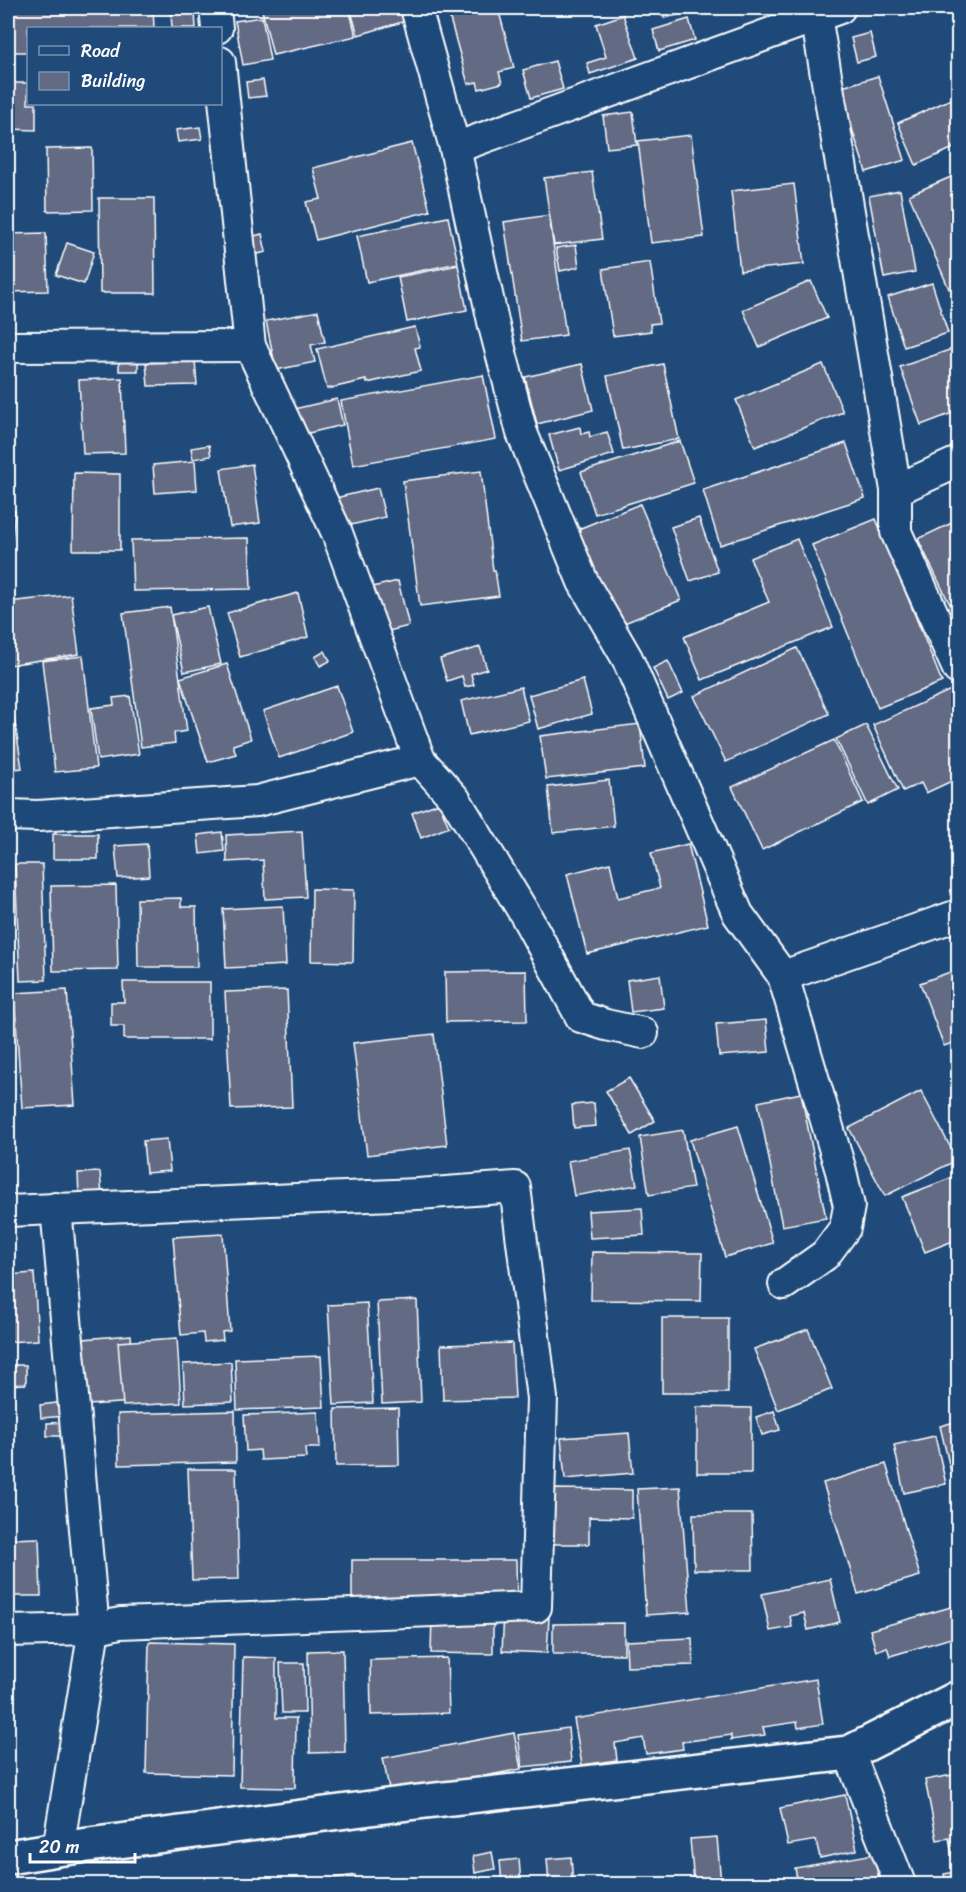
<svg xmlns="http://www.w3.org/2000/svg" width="966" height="1892" font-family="Sriracha,sans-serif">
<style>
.building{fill:#626b84;stroke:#fff;stroke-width:1.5}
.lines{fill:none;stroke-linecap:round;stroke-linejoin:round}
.street-casing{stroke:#fff;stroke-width:34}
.secondary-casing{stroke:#fff;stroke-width:38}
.street{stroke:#1f4a7a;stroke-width:30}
.secondary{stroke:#1f4a7a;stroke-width:33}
</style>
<rect width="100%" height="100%" fill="#1f4a7a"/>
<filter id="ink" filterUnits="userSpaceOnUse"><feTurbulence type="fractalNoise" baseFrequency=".0167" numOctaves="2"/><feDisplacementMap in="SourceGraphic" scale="12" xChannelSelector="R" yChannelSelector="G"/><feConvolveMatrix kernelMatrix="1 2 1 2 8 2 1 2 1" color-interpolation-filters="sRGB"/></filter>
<g filter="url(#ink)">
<!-- building -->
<g class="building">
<polygon points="12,8 153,8 154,28 28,28 28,52 12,52"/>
<polygon points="271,8 349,8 356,36 273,55 262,10"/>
<polygon points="350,8 405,8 409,20 358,35"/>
<polygon points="447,8 498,8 514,68 499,72 502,83 479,89 477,82 468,84"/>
<polygon points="661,8 682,8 683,14 664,18"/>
<polygon points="195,13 196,28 172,28 171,14"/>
<polygon points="623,15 638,58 590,74 587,63 606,57 596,24"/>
<polygon points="262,17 270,60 243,65 235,21"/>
<polygon points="689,19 695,40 659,51 653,30"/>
<polygon points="870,33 876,57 857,62 851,38"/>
<polygon points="555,61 563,89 531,98 523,70"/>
<polygon points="878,76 905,160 866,172 839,88"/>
<polygon points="263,80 266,96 248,98 246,82"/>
<polygon points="8,83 28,83 28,104 36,104 36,130 8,129"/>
<polygon points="958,96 958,146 916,165 898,123"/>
<polygon points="633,112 637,145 607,148 603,116"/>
<polygon points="200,127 202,139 178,142 176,130"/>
<polygon points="691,135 704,237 651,243 638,141"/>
<polygon points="412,143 430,211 316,240 306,202 321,199 313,168"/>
<polygon points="92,148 93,210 47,211 46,149"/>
<polygon points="592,172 602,239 554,245 544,178"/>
<polygon points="958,174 958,285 949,289 909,195"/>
<polygon points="794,184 804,264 740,271 731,191"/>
<polygon points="900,190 915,272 884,278 869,196"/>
<polygon points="99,198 154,198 155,293 100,293"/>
<polygon points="549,215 566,335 522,341 504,222"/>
<polygon points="448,217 458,263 367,282 357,236"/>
<polygon points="46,233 48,291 8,292 8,234"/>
<polygon points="262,234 266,252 254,255 250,237"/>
<polygon points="67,243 94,252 84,284 56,275"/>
<polygon points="576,245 579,267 560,271 556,248"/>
<polygon points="650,262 659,323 650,324 651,331 613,336 603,269"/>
<polygon points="458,265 467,310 407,322 398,277"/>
<polygon points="811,281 827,318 759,347 743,310"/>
<polygon points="932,283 948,333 904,347 888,297"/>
<polygon points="318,311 325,342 311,345 315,362 276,370 266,321"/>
<polygon points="415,327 420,347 415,348 421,371 367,383 366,380 327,389 317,349"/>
<polygon points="958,347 958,411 921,425 900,367"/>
<rect x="119" y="360" width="19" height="11"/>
<polygon points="195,361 197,385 148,386 146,363"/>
<polygon points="582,364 593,410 537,424 525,377"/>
<polygon points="663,364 679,439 623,450 607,376"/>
<polygon points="823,364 843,412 755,447 736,400"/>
<polygon points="483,375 496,439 353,465 341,401"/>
<polygon points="122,378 125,453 83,454 79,380"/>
<polygon points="337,399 343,425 300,435 294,409"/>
<polygon points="580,427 581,434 589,432 590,437 607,432 614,454 559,470 549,435"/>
<polygon points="680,441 694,483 595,514 581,472"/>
<polygon points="846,443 865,498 720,545 703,490"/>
<polygon points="209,445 211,456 193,459 191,448"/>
<polygon points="195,461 197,490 155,493 153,465"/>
<polygon points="252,464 260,523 230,527 221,469"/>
<polygon points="481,471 493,570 495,570 499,596 420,606 403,481"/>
<polygon points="74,473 120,474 120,550 73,550"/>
<polygon points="378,488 385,517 338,528 331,499"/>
<polygon points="640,504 681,600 617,626 576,530"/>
<polygon points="8,511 15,511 8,572"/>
<polygon points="699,518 718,572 690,581 671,527"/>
<polygon points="876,519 942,682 878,708 812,545"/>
<polygon points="958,520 958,618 957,619 918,539"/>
<polygon points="249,538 251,589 133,591 131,540"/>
<polygon points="797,539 833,627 702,680 684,637 769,602 750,558"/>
<polygon points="398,581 409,626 376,634 364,589"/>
<polygon points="298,593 308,637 240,657 227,613"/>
<polygon points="71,595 79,654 8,665 8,602"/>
<polygon points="170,607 187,731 174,733 175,743 141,747 123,613"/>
<polygon points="208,607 221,664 184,672 171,615"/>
<polygon points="480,647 487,669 471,674 474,685 465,687 462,676 447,681 440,659"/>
<polygon points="797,648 829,714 726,762 694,696"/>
<polygon points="325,651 330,661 320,666 315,657"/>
<polygon points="83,656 96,768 55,772 42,661"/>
<polygon points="668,661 683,693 668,700 653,668"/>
<polygon points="227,664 251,739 233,745 236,754 208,762 180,678"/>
<polygon points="8,678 22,768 8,770"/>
<polygon points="583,680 592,714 538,729 529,695"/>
<polygon points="337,686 353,732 279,758 263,711"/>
<polygon points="521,687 529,721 469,735 461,701"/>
<polygon points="953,689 958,701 958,767 956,768 958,778 926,793 921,783 903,791 873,725"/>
<polygon points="130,696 139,754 98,760 91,708 114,705 113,698"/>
<polygon points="640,724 645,768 546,779 540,736"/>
<polygon points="866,725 898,790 868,805 836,739"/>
<polygon points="834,740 863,802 762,850 732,787"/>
<polygon points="609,780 614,826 553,833 548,787"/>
<polygon points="439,803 449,827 421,838 412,813"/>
<polygon points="302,831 306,897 265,899 263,860 227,862 226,835"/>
<polygon points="222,832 224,851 200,854 198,835"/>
<rect x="53" y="834" width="45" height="25"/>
<polygon points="147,844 149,876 118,878 115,846"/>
<polygon points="688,844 708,925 587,954 567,874 610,863 618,898 660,888 651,853"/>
<polygon points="15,864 42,864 46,980 20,981"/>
<polygon points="116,885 118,970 53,971 51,886"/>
<polygon points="312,889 354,890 353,962 311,961"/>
<polygon points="181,898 181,907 196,907 197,967 138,967 137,899"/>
<polygon points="283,906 286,965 226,968 223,909"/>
<polygon points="958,969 958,1041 944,1046 920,983"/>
<polygon points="526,971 527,1021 446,1022 445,972"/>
<polygon points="660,975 664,1008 631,1012 627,980"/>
<polygon points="123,982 210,982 210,1039 124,1039 124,1026 111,1026 111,1002 124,1002"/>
<polygon points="8,983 10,983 11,1026 8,1026"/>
<polygon points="67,990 75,1105 22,1108 14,993"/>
<polygon points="287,990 292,1107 231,1109 225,992"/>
<polygon points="766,1020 769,1052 719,1056 716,1024"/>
<polygon points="434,1034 447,1145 367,1155 353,1043"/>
<polygon points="8,1036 12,1036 13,1141 8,1141"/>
<polygon points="629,1078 655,1121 632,1135 606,1091"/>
<polygon points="921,1091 957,1160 885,1196 849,1128"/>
<polygon points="801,1093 826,1218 782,1226 758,1102"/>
<polygon points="594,1103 596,1126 574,1128 572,1105"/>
<polygon points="738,1126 773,1243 725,1257 690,1140"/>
<polygon points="683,1130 693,1188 649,1195 640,1137"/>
<polygon points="167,1139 170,1171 146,1173 143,1141"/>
<polygon points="630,1150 637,1185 574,1196 568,1161"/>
<polygon points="100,1172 102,1195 79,1196 78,1173"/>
<polygon points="958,1175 958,1239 925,1252 902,1197"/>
<polygon points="642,1208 644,1235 590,1238 588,1211"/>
<polygon points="223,1234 230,1331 222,1332 223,1340 204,1342 203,1333 181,1335 173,1237"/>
<polygon points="592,1252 702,1253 701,1301 591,1300"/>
<polygon points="34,1273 38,1340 8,1342 8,1275"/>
<polygon points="417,1300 421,1402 382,1404 377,1302"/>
<polygon points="367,1303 373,1403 334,1405 328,1305"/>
<rect x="662" y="1318" width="66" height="75"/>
<polygon points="808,1329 832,1389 778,1410 754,1349"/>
<polygon points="131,1335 136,1402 88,1405 83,1339"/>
<polygon points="177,1338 181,1403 123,1406 118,1342"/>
<polygon points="512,1343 515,1398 443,1400 441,1345"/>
<polygon points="321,1356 324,1407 237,1410 235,1359"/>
<polygon points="231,1362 233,1402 185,1404 183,1364"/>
<polygon points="8,1365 26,1365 26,1384 8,1385"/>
<polygon points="65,1402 66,1416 41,1418 40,1405"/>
<polygon points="697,1407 751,1408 751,1473 697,1473"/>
<polygon points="398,1408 399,1465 336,1466 335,1409"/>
<polygon points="235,1411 236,1462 119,1465 118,1414"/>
<polygon points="774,1411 780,1430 762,1435 756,1417"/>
<polygon points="318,1412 320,1448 305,1448 306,1458 261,1460 260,1450 246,1451 244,1415"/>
<polygon points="958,1421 958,1502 940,1426"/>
<polygon points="72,1422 73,1436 47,1436 47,1423"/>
<polygon points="629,1433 633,1473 565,1479 561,1438"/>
<polygon points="935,1436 946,1484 904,1493 894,1445"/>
<polygon points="886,1464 920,1576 858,1594 823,1483"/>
<polygon points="188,1469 236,1469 239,1579 192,1580"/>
<polygon points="680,1487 690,1612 646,1615 637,1489"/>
<polygon points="554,1489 632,1490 632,1518 589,1517 589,1544 554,1544"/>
<polygon points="693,1514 752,1514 753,1570 694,1570"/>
<polygon points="39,1538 41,1596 8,1596 8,1539"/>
<polygon points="352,1560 516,1560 517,1604 352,1604"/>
<polygon points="830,1579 840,1622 808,1630 804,1613 790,1616 792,1627 770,1631 762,1594"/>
<polygon points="958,1605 958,1636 890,1656 887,1647 876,1651 870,1630"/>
<polygon points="432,1614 493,1614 493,1654 431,1653"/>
<polygon points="504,1614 549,1618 547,1653 502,1651"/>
<polygon points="624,1623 624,1654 553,1654 553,1624"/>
<polygon points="692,1638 693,1665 627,1667 626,1641"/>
<polygon points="149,1642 234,1644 232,1775 146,1773"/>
<polygon points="343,1650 345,1752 310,1753 308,1651"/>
<polygon points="243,1657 276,1658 276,1718 296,1718 295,1788 240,1787"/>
<polygon points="447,1658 449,1713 371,1715 370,1660"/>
<polygon points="280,1663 304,1663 305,1713 282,1713"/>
<polygon points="816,1679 823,1724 798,1728 797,1722 763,1727 765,1735 731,1740 731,1735 682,1742 683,1749 646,1754 643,1738 615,1743 617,1760 582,1765 574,1719"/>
<polygon points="568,1728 571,1762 522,1767 518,1735"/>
<polygon points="514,1733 521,1769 390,1794 383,1758"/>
<polygon points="958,1774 958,1884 946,1884 944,1874 955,1872 949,1838 937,1840 925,1780"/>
<polygon points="845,1795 857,1850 820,1858 816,1840 788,1845 780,1808"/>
<polygon points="717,1837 721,1884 694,1884 690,1839"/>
<polygon points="492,1852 495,1869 475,1873 473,1856"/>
<polygon points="874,1854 880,1884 798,1884 795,1868"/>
<polygon points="571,1857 573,1884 549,1884 547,1859"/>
<polygon points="519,1859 521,1884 502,1884 500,1861"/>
<polygon points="355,1875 356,1884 304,1884 303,1883"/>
</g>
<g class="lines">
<!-- street casing -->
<g class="street-casing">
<g id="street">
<polyline points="215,8 217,28"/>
<polyline points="416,8 455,148 494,326 522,433 583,582 627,658 738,914 783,976 841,1171 849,1206 845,1228 825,1255 784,1284"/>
<polyline points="816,16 896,490 896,532 958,669"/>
<polyline points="220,62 250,346 337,533 420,760 455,799 526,916 581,1017 606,1025 643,1033"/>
<polyline points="455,148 840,8"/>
<polyline points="8,347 250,346"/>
<polyline points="896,490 958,462"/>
<polyline points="8,815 38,816 257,801 420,760"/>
<polyline points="783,976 958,915"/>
<polyline points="56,1208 94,1629 58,1849"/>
<polyline points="8,1211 418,1194 515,1187 542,1398 536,1607 120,1623 94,1629 8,1631"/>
<polyline points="849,1753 900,1884"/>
</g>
</g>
<!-- secondary casing -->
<g class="secondary-casing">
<polyline id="secondary" points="8,1857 58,1849 409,1803 849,1753 958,1698"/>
</g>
<!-- street -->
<use href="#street" class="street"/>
<!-- secondary -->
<use href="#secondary" class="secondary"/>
</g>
</g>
<!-- margin -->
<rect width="966" height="1892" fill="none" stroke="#1f4a7a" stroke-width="30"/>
<rect x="15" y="15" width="936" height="1862" fill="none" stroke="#fff" stroke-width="2" filter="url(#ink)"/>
<!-- legend -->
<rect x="27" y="27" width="195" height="78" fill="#1f4a7a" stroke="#7992af" stroke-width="1.5"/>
<rect x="39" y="46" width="30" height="9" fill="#1f4a7a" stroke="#7992af" stroke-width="1.5"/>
<text x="81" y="57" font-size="18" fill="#ffffff">Road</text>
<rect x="39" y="72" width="30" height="18" fill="#626b84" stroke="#7992af" stroke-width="1.5"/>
<text x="81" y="87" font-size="18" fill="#ffffff">Building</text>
<!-- scale -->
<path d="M30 1853v9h105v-9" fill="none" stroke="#ffffff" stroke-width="3"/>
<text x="39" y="1853" font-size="18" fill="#ffffff" stroke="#1f4a7a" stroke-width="4.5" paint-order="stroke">20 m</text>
</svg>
